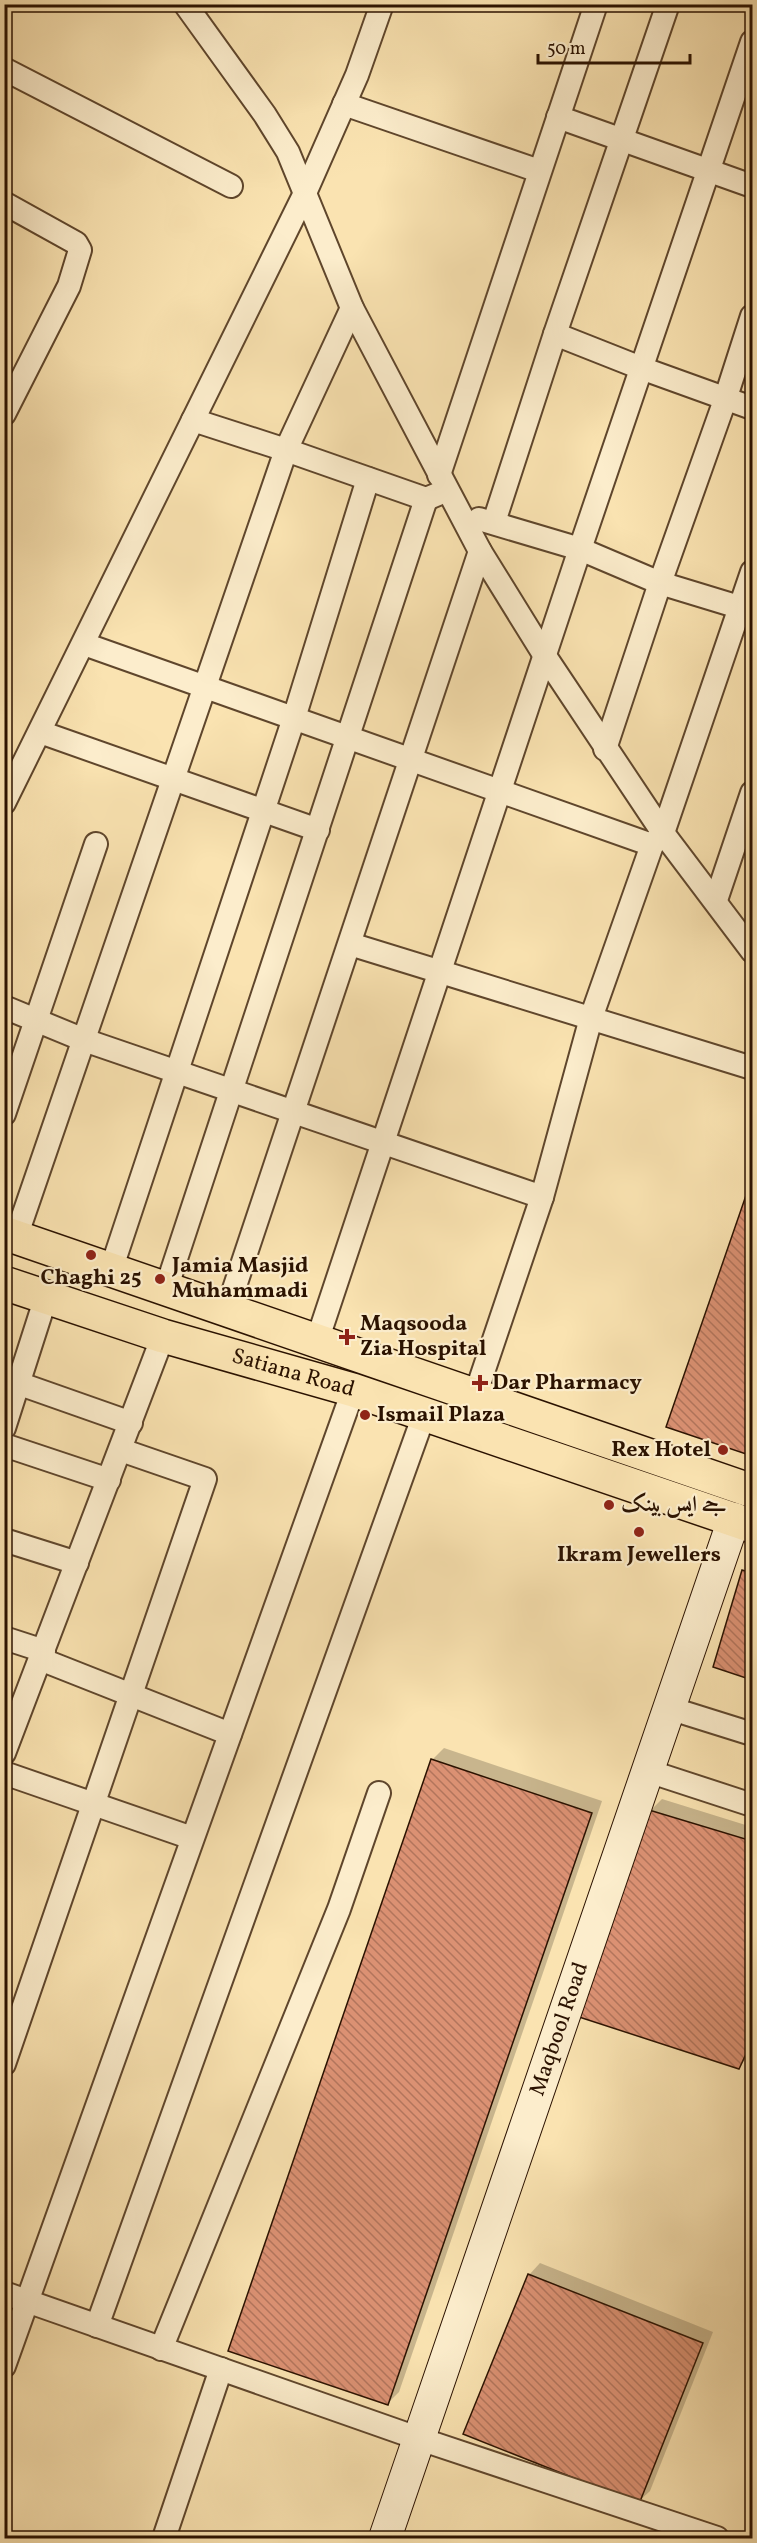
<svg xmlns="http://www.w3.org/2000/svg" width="757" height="2543" font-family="Vollkorn,Amiri,serif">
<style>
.shadow{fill:#0003}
.building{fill:url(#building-back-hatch);stroke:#2b1200;stroke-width:1.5}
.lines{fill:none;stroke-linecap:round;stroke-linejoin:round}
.street-casing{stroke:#5f462c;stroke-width:26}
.secondary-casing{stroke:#2b1200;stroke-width:34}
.primary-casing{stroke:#2b1200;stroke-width:36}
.street{stroke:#fcedcc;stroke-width:22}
.secondary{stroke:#fcedcc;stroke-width:32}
.primary{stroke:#fae3b1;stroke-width:33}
.poi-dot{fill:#8f2418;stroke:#fcedcc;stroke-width:2}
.labels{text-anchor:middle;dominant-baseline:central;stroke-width:4.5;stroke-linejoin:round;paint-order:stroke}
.poi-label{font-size:22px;font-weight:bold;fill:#2b1200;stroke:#fcedcc;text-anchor:start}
.street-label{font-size:22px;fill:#2b1200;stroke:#fcedcc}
</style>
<defs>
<pattern id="building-back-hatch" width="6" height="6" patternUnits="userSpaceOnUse" patternTransform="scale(1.5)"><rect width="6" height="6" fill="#db9173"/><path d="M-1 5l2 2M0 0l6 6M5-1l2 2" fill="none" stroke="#b2755c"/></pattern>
</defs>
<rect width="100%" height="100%" fill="#fae3b1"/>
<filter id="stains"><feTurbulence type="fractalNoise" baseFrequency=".00333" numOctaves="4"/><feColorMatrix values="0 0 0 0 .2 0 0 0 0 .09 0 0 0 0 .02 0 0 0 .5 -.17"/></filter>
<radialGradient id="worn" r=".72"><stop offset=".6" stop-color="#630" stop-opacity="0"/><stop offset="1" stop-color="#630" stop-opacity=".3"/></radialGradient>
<!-- shadow -->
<g class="shadow">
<polygon points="752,1183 752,1454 668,1426"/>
<polygon points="752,1562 752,1678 715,1666 744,1571"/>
<polygon points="444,1748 602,1801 399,2392 388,2403 230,2350 433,1759"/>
<polygon points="662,1799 752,1827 752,2051 739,2067 578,2015 651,1810"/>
<polygon points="540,2263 713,2332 650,2491 638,2502 529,2275"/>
</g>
<!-- building -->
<g class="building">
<polygon points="752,1178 752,1456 666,1427"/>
<polygon points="742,1570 752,1573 752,1680 713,1667"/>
<polygon points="431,1759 592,1813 388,2405 228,2351"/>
<polygon points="649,1810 752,1841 752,2041 739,2069 576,2016"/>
<polygon points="528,2274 703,2343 639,2504 463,2434"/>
</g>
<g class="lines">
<!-- street casing -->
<g class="street-casing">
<g id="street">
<polyline points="185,4 265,115 288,152 352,308 480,551 545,656 663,833 752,951"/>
<polyline points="4,69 231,186"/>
<polyline points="344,104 539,171"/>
<polyline points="558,117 752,186"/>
<polyline points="4,203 76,243 80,250 69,286 4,414"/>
<polyline points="555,334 641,368 752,408"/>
<polyline points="193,420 286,450 426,499 438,494"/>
<polyline points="439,475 596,4"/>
<polyline points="479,519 580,549 660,583 752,611"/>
<polyline points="494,522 555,334 668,4"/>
<polyline points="84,644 652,845"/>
<polyline points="40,732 318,830"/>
<polyline points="605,749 660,583 725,400 752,316"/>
<polyline points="4,803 305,193 357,75 382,4"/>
<polyline points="716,900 752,793"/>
<polyline points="350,944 752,1068"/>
<polyline points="4,1007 84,1040 542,1197"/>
<polyline points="4,1114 96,844"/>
<polyline points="16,1237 286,450 352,308"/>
<polyline points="111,1270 294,718 368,479"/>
<polyline points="166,1289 426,499"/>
<polyline points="227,1310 480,551"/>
<polyline points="317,1341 580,549 752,42"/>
<polyline points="6,1379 131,1423"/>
<polyline points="475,1396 542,1197 591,1018 652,845 663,833 752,572"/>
<polyline points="4,1428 46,1297"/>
<polyline points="4,1445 109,1480"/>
<polyline points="4,1540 77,1563"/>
<polyline points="4,1638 44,1651"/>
<polyline points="40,1659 230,1734"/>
<polyline points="669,1708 752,1734"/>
<polyline points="4,1753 163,1336"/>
<polyline points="648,1771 752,1805"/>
<polyline points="4,1773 192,1838"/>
<polyline points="4,2064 205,1479 121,1450"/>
<polyline points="4,2293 420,2439 717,2538"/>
<polyline points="97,2326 425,1412"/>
<polyline points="161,2349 339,1909 379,1793"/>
<polyline points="4,2366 354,1388"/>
<polyline points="164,2538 221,2369"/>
</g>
</g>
<!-- secondary casing -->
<g class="secondary-casing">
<g id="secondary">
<path id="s1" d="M385,2538L734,1519"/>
</g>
</g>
<!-- primary casing -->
<g class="primary-casing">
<g id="primary">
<polyline points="4,1233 752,1491"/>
<path id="s2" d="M4,1283L163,1336L353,1390L752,1526"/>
</g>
</g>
<!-- street -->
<use href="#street" class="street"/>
<!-- secondary -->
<use href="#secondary" class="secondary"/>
<!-- primary -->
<use href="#primary" class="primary"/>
</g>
<!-- markers -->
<g class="poi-dot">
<circle cx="91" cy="1255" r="6"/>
<circle cx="160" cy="1279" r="6"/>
<path d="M344 1328h6v6h6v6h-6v6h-6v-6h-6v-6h6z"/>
<path d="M477 1374h6v6h6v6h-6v6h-6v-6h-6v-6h6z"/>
<circle cx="365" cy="1415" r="6"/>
<circle cx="723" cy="1450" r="6"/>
<circle cx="609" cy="1505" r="6"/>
<circle cx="639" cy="1532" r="6"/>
</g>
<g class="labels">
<!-- poi labels -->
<g class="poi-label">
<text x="172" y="1266">Jamia Masjid<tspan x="172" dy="25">Muhammadi</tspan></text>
<text x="91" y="1278" text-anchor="middle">Chaghi 25</text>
<text x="360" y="1324">Maqsooda<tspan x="360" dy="25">Zia Hospital</tspan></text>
<text x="492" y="1383">Dar Pharmacy</text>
<text x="377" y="1415">Ismail Plaza</text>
<text x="711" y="1450" text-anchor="end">Rex Hotel</text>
<text x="621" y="1505">جے ایس بینک</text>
<text x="639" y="1555" text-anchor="middle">Ikram Jewellers</text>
</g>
<!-- street labels -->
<g class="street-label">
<text stroke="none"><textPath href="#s2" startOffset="303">Satiana Road</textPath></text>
<text stroke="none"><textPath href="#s1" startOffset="538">Maqbool Road</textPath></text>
</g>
</g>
<!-- margin -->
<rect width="757" height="2543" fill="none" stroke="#fae3b1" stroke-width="24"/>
<rect x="6" y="6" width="745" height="2531" fill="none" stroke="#2b1200" stroke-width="3"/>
<rect x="12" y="12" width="733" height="2519" fill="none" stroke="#2b1200" stroke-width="1.5"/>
<!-- scale -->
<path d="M538 54v9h152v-9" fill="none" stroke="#2b1200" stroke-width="3"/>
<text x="547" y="54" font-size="18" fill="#2b1200" stroke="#fcedcc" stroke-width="4.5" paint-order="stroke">50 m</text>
<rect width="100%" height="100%" filter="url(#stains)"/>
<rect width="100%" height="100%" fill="url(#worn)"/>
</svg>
